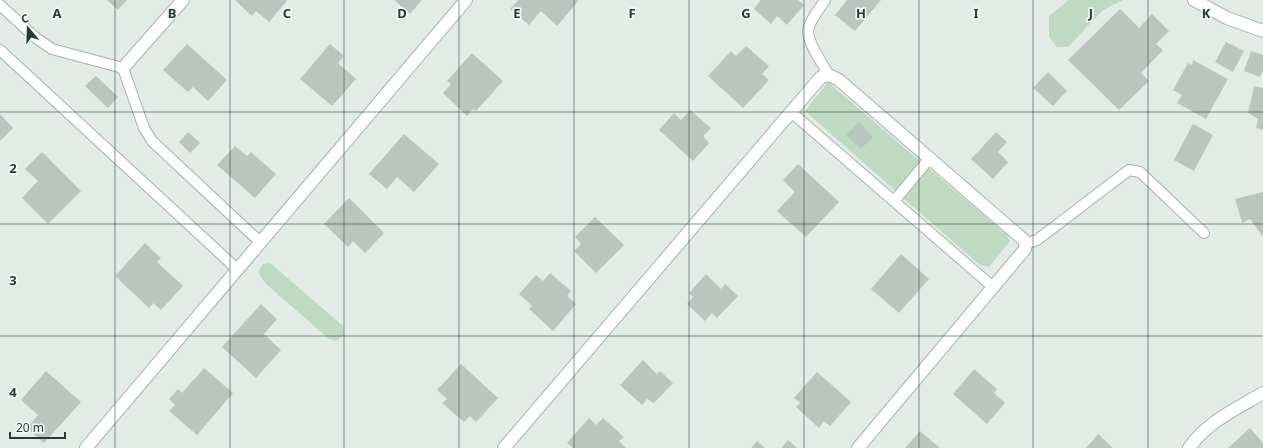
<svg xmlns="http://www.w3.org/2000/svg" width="1263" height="448" viewBox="0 0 1263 448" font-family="'Noto Sans',sans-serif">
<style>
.green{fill:#bedac3}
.building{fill:#b9c6bf}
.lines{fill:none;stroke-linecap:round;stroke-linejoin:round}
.service-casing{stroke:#a6b3ad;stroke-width:12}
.minor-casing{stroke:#a6b3ad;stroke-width:14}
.service{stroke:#fff;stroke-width:10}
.minor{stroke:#fff;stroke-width:12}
.grid{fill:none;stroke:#253b33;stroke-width:1;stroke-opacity:0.55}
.grid-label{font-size:13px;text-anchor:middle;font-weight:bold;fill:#253b33;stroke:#f3f8f5;stroke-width:3.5;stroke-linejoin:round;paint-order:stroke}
</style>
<rect width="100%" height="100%" fill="#e3ebe7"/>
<!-- green -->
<g class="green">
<path d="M 1069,0 L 1123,0 L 1103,10 L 1068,47 L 1057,47 L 1049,37 L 1049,16 Z"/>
<path d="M 828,82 L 922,163 L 897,192 L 805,111 Z"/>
<path d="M 927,167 L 1007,235 L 1010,241 L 989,267 L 980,265 L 902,197 Z"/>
<path d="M 270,263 L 343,326 L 344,335 L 336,341 L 329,339 L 266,284 L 259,274 L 259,270 L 263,264 Z"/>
</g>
<!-- building -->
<g class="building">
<path d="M 107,0 L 127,0 L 118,10 Z"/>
<path d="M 235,0 L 286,0 L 287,1 L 269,22 L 256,11 L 252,16 Z"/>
<path d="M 394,0 L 422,0 L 410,14 Z"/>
<path d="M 518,0 L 579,0 L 557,26 L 541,11 L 529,25 L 510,9 Z"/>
<path d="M 759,0 L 798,0 L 804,5 L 787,25 L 777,16 L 771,24 L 754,9 L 760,1 Z"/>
<path d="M 847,0 L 881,0 L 855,31 L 835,15 Z"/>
<path d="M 1120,9 L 1139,28 L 1152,14 L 1169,31 L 1156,44 L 1163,50 L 1141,73 L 1149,81 L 1119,110 L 1068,60 Z"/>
<path d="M 1226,42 L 1244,51 L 1233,72 L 1215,62 Z"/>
<path d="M 187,44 L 227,80 L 208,101 L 193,87 L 188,92 L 163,70 Z"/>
<path d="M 330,44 L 344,56 L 338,63 L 356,79 L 332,106 L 300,79 Z"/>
<path d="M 746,46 L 769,66 L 762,74 L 769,80 L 743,108 L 708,76 L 731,51 L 736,56 Z"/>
<path d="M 1251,51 L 1263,55 L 1263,70 L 1260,77 L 1244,71 Z"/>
<path d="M 472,53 L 503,81 L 476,111 L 473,109 L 467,116 L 443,93 L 451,84 L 447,81 Z"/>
<path d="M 1193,60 L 1228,79 L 1206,119 L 1177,103 L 1182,95 L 1173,90 L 1188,63 L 1192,65 Z"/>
<path d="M 1048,72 L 1067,91 L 1053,106 L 1033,88 Z"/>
<path d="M 96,76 L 118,97 L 108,108 L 85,86 Z"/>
<path d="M 1254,86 L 1263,88 L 1263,130 L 1256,128 L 1258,119 L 1248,113 Z"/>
<path d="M 690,110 L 711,128 L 703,136 L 709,143 L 693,161 L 659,130 L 674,113 L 681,120 Z"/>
<path d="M 0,114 L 13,128 L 0,141 Z"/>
<path d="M 859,122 L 873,137 L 861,149 L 846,135 Z"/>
<path d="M 1193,124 L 1213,135 L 1194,171 L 1174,160 Z"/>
<path d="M 188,132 L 200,143 L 190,153 L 179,142 Z"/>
<path d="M 996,132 L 1007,142 L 998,152 L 1008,162 L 993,179 L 971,159 Z"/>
<path d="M 404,134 L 439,164 L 414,192 L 397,177 L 387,189 L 369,174 Z"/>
<path d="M 235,146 L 247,156 L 251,152 L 276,174 L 255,198 L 217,165 Z"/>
<path d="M 42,152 L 81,191 L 48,224 L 22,198 L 38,181 L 25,169 Z"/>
<path d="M 798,164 L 839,202 L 806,237 L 777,211 L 795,192 L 783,180 Z"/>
<path d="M 1263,192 L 1263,237 L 1250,219 L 1242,223 L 1235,199 Z"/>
<path d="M 349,198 L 384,233 L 365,253 L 353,241 L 348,247 L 324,224 Z"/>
<path d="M 595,217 L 624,245 L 596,273 L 574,251 L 581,244 L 575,237 Z"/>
<path d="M 145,243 L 161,258 L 157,262 L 183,286 L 161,310 L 153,303 L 149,308 L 115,276 Z"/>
<path d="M 901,254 L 929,279 L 899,313 L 871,289 Z"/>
<path d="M 550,273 L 571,291 L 567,296 L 576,304 L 553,331 L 529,309 L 532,306 L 519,294 L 536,275 L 543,281 Z"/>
<path d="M 706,274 L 721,289 L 725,284 L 738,296 L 717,318 L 712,313 L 705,321 L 687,304 L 693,297 L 689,293 Z"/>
<path d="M 261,304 L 277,319 L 264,334 L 281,350 L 256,378 L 222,347 Z"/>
<path d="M 643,360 L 657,374 L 660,371 L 673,383 L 654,403 L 647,399 L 642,405 L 620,385 Z"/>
<path d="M 461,364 L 498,398 L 476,422 L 470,416 L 464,422 L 442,403 L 447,399 L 437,390 Z"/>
<path d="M 204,368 L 233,393 L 197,435 L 169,411 L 175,405 L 169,399 L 178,389 L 182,393 Z"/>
<path d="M 974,369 L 997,389 L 994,393 L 1005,403 L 987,424 L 953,394 Z"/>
<path d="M 46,371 L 81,402 L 44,443 L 27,428 L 38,415 L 21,400 Z"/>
<path d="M 817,372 L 851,402 L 830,426 L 824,421 L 819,428 L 796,407 L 800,403 L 794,398 Z"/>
<path d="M 589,418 L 596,425 L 603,418 L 624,437 L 619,441 L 626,448 L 573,448 L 567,443 Z"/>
<path d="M 1250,428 L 1263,443 L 1263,448 L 1228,448 Z"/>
<path d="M 920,431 L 940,448 L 905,448 Z"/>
<path d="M 1098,434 L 1113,448 L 1086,448 Z"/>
<path d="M 788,440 L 797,448 L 781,448 Z"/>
<path d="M 757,441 L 765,448 L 751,448 Z"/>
</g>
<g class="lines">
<!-- service casing -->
<g class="service-casing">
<g id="service">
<path d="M 825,0 C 820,8 810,20 808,30 C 807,42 823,65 829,75"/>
<path d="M 0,5 L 36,38 L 52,49 L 123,68 L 144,128 L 152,141 L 260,242"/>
<path d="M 0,50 L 237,269"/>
<path d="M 791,112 L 993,287"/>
<path d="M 894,201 L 930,158"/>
<path d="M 1025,244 L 1037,240 L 1129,170 L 1140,172 L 1204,233"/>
</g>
</g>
<!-- minor casing -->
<g class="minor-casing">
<g id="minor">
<path d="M 1194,0 L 1227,18 L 1263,31"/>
<path d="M 123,68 L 183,0"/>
<path d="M 86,448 L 466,0"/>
<path d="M 504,448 L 821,77 L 829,75 L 839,80 L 1025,241 L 1025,249 L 858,448"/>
<path d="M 1189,448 C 1207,422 1236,409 1263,393"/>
</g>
</g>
<!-- service -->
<use href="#service" class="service"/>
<!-- minor -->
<use href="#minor" class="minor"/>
</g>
<!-- grid -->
<path class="grid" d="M 115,0 L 115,448M 230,0 L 230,448M 344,0 L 344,448M 459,0 L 459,448M 574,0 L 574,448M 689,0 L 689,448M 804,0 L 804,448M 919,0 L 919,448M 1033,0 L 1033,448M 1148,0 L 1148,448M 0,112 L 1263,112M 0,224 L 1263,224M 0,336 L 1263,336"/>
<g class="grid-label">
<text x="57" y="18">A</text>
<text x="172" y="18">B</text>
<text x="287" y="18">C</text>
<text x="402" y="18">D</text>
<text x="517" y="18">E</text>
<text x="632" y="18">F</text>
<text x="746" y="18">G</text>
<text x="861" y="18">H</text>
<text x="976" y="18">I</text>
<text x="1091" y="18">J</text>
<text x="1206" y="18">K</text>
<text x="13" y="173">2</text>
<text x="13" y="285">3</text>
<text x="13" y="397">4</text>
</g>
<!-- north arrow -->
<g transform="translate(28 28) rotate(341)" stroke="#f3f8f5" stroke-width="3" paint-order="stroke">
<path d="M0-3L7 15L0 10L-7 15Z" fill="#253b33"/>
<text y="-6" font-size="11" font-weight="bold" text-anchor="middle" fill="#253b33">С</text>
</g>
<!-- scale -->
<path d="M10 432v6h55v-6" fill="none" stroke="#253b33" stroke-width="2"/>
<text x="16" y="432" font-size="12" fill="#253b33" stroke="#f3f8f5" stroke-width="3" paint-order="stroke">20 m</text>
</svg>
